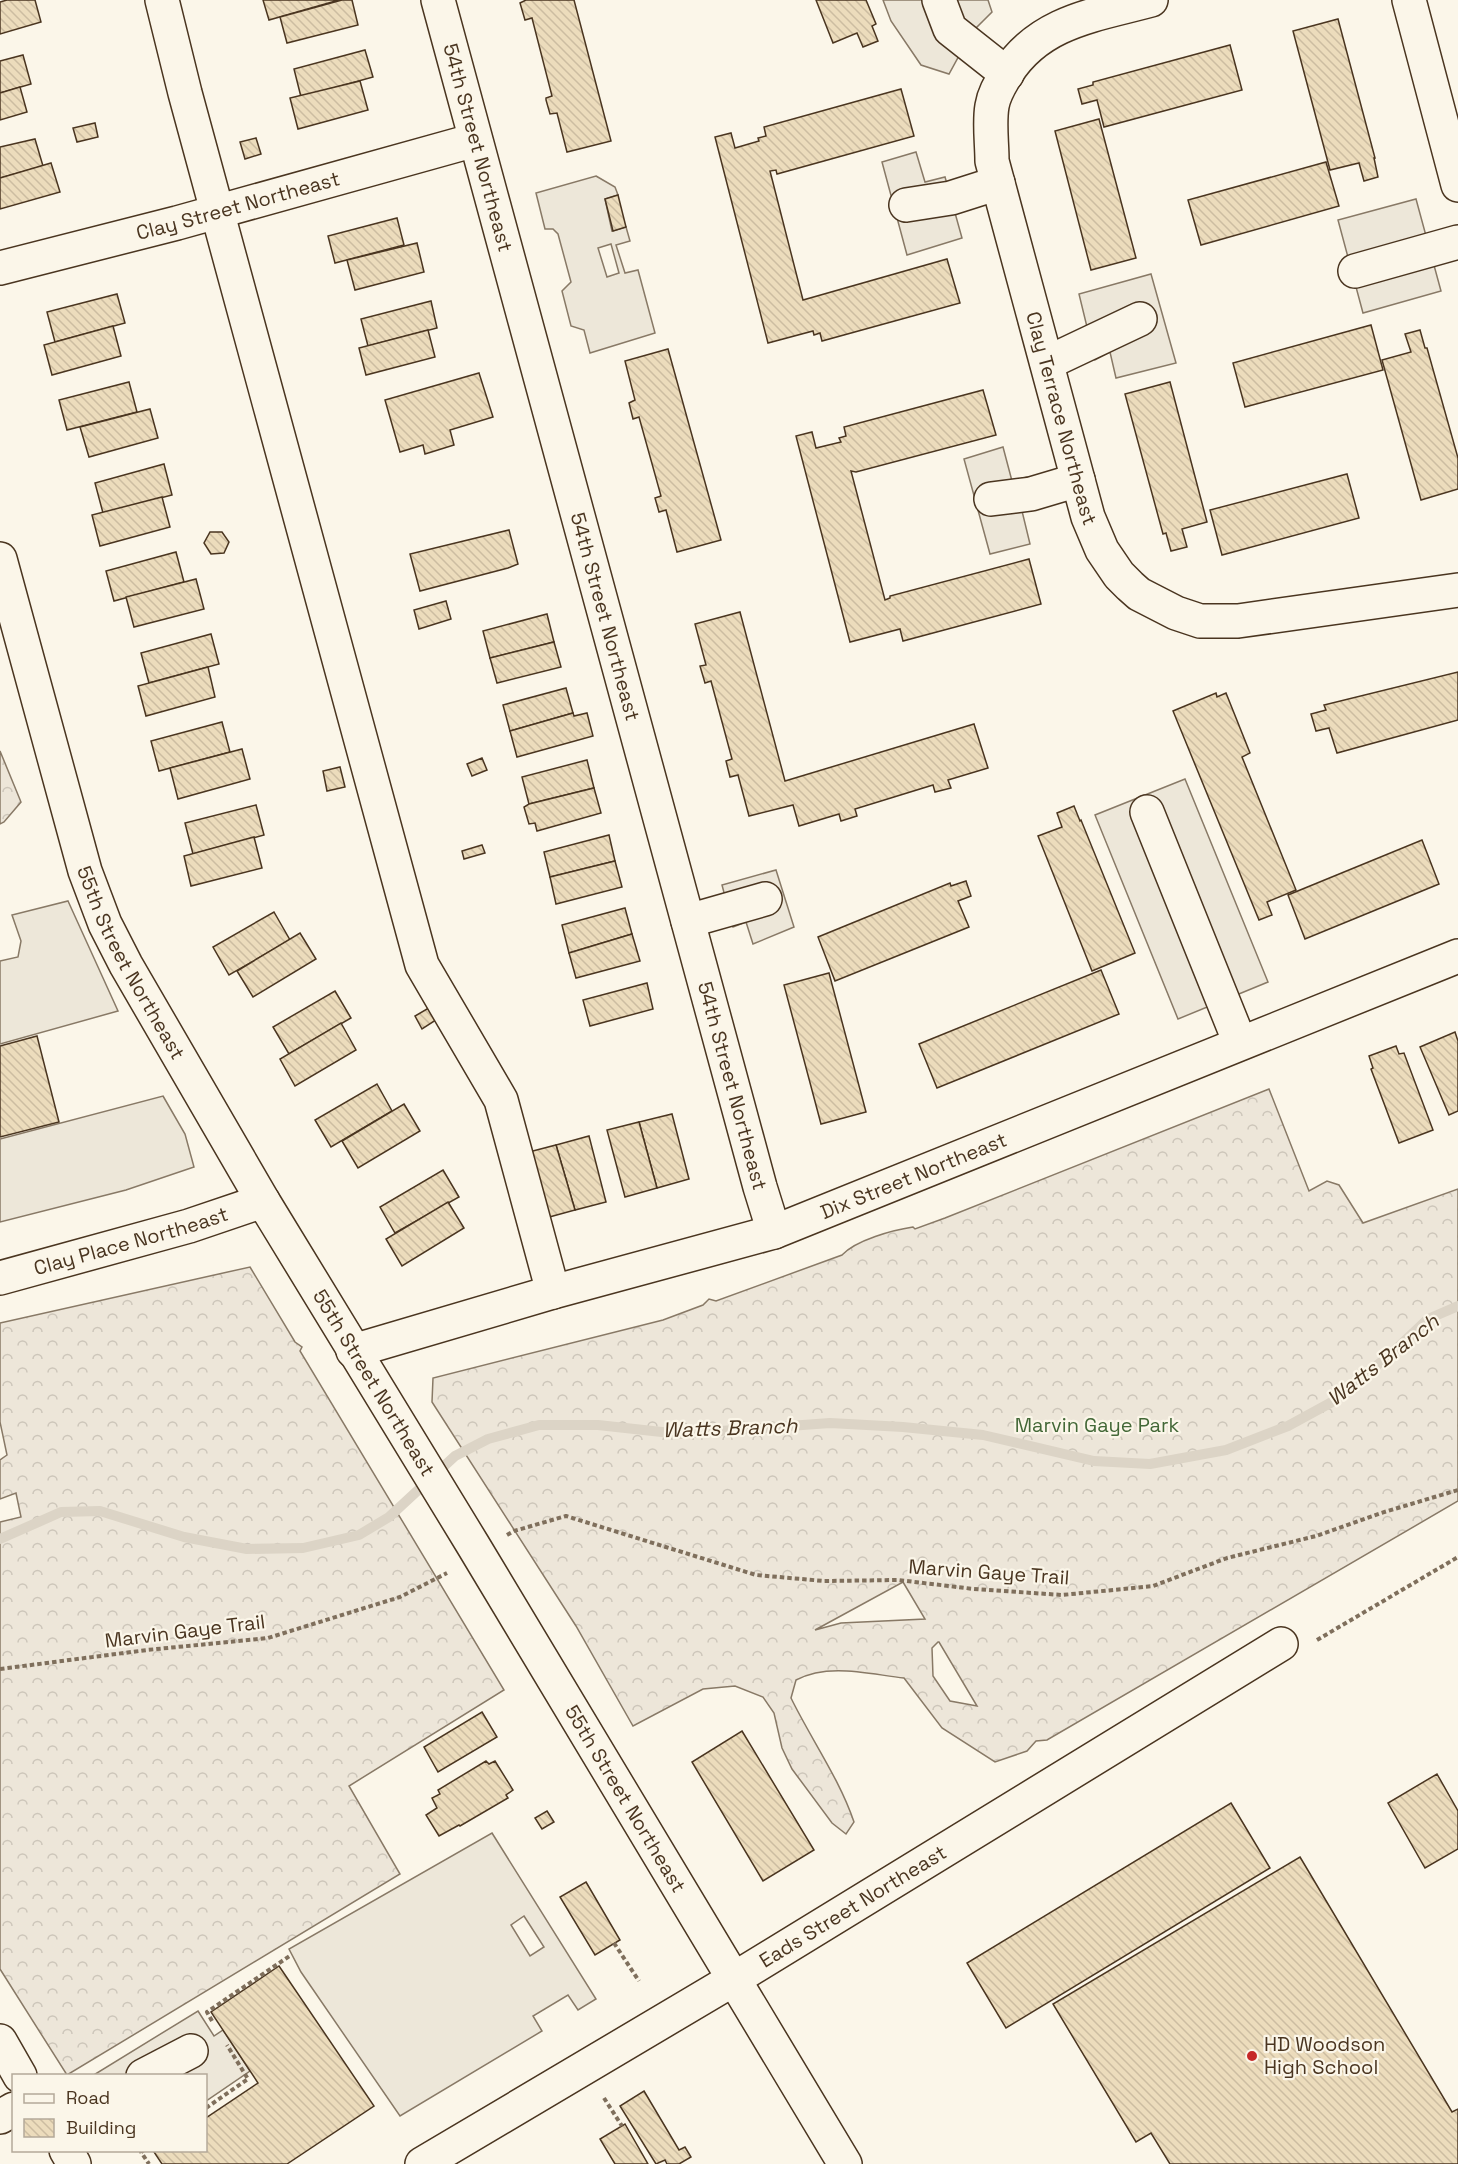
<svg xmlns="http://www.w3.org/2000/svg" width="1458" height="2164" viewBox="0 0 1458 2164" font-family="'Space Grotesk',sans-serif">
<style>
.forest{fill:url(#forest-crowns);stroke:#887966;stroke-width:1.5;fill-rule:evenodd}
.parking{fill:#ede7d9;stroke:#887966;stroke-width:1.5;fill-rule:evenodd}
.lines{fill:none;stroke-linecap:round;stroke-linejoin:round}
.stream{stroke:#dcd4c6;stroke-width:10}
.building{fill:url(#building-back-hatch);stroke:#4a3520;stroke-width:1.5}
.minor-casing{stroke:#4a3520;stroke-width:36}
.path{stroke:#7f6f5c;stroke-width:4;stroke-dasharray:4.5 3;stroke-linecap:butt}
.minor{stroke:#fbf6e9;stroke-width:33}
.poi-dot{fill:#c62828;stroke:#fbf6e9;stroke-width:2}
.labels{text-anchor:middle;stroke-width:4.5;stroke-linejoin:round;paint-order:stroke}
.street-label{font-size:20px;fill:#4a3520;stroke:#fbf6e9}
.park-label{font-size:20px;fill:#436837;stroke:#fbf6e9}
.poi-label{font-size:20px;fill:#4a3520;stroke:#fbf6e9;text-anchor:start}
.water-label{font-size:21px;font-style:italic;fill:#4a3520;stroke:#fbf6e9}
</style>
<defs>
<pattern id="forest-crowns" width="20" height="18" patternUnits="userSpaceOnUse" patternTransform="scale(1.5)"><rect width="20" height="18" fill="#ede6d9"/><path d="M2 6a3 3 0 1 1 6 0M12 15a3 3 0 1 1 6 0" fill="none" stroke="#cdc6ba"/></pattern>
<pattern id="building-back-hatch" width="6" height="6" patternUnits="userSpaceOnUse" patternTransform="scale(1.5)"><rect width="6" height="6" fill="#ecdcbc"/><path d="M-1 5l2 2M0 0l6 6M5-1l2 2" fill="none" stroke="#ccbda1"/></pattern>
</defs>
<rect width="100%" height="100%" fill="#fbf6e9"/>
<!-- forest -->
<g class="forest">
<path d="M 0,751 L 21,802 L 4,822 L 0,824 Z"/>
<path d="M 1269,1089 L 1309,1191 L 1327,1181 L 1339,1185 L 1363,1223 L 1458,1189 L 1458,1501 L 1047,1740 L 1036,1741 L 1027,1751 L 995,1762 L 942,1728 L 904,1678 C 868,1674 829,1663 796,1680 L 791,1698 C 811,1739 839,1778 854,1822 L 846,1834 L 832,1823 L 792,1769 L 782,1748 L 774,1713 L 763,1697 L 735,1686 L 703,1689 L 633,1726 L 576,1626 L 432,1402 L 433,1378 L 663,1320 L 703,1305 L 709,1299 L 716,1301 L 842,1255 C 856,1240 893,1230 913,1227 L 915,1229 L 945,1218 ZM 903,1582 L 925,1619 L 841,1623 L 815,1630 ZM 938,1642 L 939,1642 L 977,1706 L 950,1701 L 933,1676 L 932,1648 Z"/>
<path d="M 250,1267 L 295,1342 L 302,1347 L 300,1351 L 504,1690 L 349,1786 L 400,1874 L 67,2075 L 0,1969 L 0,1522 L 21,1517 L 16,1493 L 0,1499 L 0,1460 L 7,1455 L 0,1422 L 0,1323 Z"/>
</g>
<!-- parking -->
<g class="parking">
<path d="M 883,0 L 988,0 L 992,12 L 972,32 L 949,74 L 921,65 L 891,21 Z"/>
<path d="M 916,152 L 925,182 L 945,177 L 962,238 L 907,255 L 882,162 Z"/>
<path d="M 596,176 L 615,187 L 618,195 L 605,199 L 612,231 L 626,227 L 630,241 L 616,245 L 625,273 L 638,270 L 655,333 L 590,353 L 584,330 L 571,326 L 562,291 L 571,282 L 558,234 L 553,229 L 545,229 L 536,193 ZM 611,244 L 619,273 L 607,277 L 598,248 Z"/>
<path d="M 1416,199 L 1441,291 L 1363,313 L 1338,220 Z"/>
<path d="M 1151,274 L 1176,363 L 1116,378 L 1110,352 L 1095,360 L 1079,294 Z"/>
<path d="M 1003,447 L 1012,481 L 1027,477 L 1035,506 L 1022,511 L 1030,544 L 990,554 L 964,459 Z"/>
<path d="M 1185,779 L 1268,982 L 1178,1019 L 1095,815 Z"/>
<path d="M 776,870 L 794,927 L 753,944 L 746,922 L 733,927 L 722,885 Z"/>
<path d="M 68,901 L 118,1011 L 0,1044 L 0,961 L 18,957 L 21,941 L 12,915 Z"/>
<path d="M 163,1096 L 185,1134 L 194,1167 L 126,1190 L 0,1222 L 0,1139 Z"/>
<path d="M 492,1833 L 596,1999 L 578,2010 L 568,1995 L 533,2016 L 542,2031 L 400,2116 L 301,1972 L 289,1949 ZM 524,1916 L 544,1947 L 530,1956 L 511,1925 Z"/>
<path d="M 198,2011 L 214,2036 L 223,2030 L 250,2071 L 206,2101 L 206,2076 L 92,2076 Z"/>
</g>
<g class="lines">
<!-- stream -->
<path class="stream" d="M 0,1539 L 61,1512 L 100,1511 L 184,1537 L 247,1549 L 303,1548 L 359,1535 L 389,1517 L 455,1456 L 488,1439 L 539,1425 L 598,1425 L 680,1434 L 830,1423 L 903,1427 L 983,1435 L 1094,1461 L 1150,1464 L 1226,1450 L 1288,1426 L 1332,1402 L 1392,1353 L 1428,1319 L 1458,1306"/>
</g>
<!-- building -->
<g class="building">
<path d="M 7,0 L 35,0 L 41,22 L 0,34 L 0,2 Z"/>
<path d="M 263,0 L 339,0 L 269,20 Z"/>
<path d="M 342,0 L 352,0 L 358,25 L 287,43 L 280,17 Z"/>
<path d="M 526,0 L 574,0 L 611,141 L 567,152 L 557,113 L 550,114 L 546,100 L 546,98 L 552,96 L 532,18 L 525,20 L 520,3 Z"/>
<path d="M 816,0 L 866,0 L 876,24 L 872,26 L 878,41 L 863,47 L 857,33 L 833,43 Z"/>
<path d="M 1338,19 L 1375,158 L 1374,158 L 1378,177 L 1364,181 L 1359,163 L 1330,170 L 1293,31 Z"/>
<path d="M 1230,45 L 1242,90 L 1104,127 L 1097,100 L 1082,104 L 1078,89 L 1093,85 L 1093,82 Z"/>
<path d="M 365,50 L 373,77 L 301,97 L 294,69 Z"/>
<path d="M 23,55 L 31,84 L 0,93 L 0,61 Z"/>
<path d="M 360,81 L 368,110 L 298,129 L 290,98 Z"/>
<path d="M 20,87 L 27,112 L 0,120 L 0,93 Z"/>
<path d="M 901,89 L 914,136 L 777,174 L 776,170 L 770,171 L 803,300 L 947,259 L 960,303 L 822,341 L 820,333 L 814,335 L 813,331 L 768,343 L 715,137 L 731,133 L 735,148 L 759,141 L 758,138 L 766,136 L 764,127 Z"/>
<path d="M 1099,119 L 1136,258 L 1091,270 L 1055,131 Z"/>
<path d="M 95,123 L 98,137 L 77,142 L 73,128 Z"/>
<path d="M 256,138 L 261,154 L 245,159 L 240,142 Z"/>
<path d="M 35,139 L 43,166 L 0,178 L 0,147 Z"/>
<path d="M 1326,162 L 1339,206 L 1201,245 L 1188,200 Z"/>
<path d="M 51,163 L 60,192 L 0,209 L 0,178 Z"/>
<path d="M 618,195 L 626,227 L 613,231 L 605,199 Z"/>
<path d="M 397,218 L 404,245 L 335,263 L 328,236 Z"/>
<path d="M 417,243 L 424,272 L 355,290 L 347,260 Z"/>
<path d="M 117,294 L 125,323 L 55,342 L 47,312 Z"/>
<path d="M 431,301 L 437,328 L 368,346 L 361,319 Z"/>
<path d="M 1371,325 L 1383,370 L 1245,407 L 1233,363 Z"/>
<path d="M 113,326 L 121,356 L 52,375 L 44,345 Z"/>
<path d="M 428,330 L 435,357 L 366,375 L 359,348 Z"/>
<path d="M 1420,330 L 1425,348 L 1427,348 L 1458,458 L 1458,489 L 1421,500 L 1382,360 L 1411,352 L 1405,334 Z"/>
<path d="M 668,349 L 721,540 L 677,552 L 666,510 L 659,512 L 655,498 L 661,496 L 639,417 L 633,419 L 629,403 L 635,400 L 625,361 Z"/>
<path d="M 479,373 L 493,417 L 450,430 L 454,445 L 425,454 L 423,445 L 400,452 L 385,400 Z"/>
<path d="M 129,382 L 137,412 L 67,430 L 59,400 Z"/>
<path d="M 1170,382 L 1207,522 L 1182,529 L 1187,547 L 1171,551 L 1166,533 L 1163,534 L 1125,394 Z"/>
<path d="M 983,390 L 996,435 L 856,472 L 851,471 L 885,600 L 890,598 L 890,596 L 1029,559 L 1041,604 L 903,641 L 900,629 L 850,642 L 796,436 L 812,432 L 816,448 L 841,442 L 839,438 L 846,436 L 844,427 Z"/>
<path d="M 150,409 L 158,438 L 89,457 L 80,427 Z"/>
<path d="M 164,464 L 172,495 L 103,513 L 95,483 Z"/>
<path d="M 1347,474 L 1359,518 L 1222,555 L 1210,510 Z"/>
<path d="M 162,497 L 170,527 L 100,546 L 92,515 Z"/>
<path d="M 509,530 L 518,564 L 508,568 L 420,591 L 410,554 Z"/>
<path d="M 210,532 L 222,532 L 229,542 L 224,553 L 211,554 L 204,543 Z"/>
<path d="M 176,552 L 184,582 L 114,601 L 106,571 Z"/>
<path d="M 196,579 L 204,609 L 134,627 L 126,597 Z"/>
<path d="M 446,601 L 451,619 L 419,629 L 414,610 Z"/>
<path d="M 740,612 L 785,781 L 974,724 L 988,768 L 948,780 L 951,788 L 935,792 L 933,785 L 855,809 L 857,816 L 841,821 L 839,814 L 799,826 L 793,805 L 749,816 L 738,775 L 730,777 L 726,761 L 732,759 L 711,681 L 705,683 L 700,666 L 706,665 L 695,624 Z"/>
<path d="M 547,614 L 554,642 L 490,658 L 483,631 Z"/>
<path d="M 211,634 L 219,664 L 149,683 L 141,653 Z"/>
<path d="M 554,642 L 561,667 L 497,683 L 490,658 Z"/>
<path d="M 208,667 L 215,697 L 146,716 L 138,686 Z"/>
<path d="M 1458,672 L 1458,720 L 1337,753 L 1329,728 L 1316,731 L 1311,714 L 1326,710 L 1324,705 Z"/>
<path d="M 566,688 L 573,713 L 510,731 L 503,705 Z"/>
<path d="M 1216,693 L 1217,697 L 1226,693 L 1250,753 L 1242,757 L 1296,890 L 1267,902 L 1272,915 L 1259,920 L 1173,711 Z"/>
<path d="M 573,713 L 574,716 L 587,713 L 593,736 L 517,757 L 510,731 Z"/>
<path d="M 222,722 L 230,752 L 159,771 L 151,741 Z"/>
<path d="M 242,749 L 250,779 L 178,799 L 170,768 Z"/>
<path d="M 482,758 L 487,770 L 472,776 L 467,764 Z"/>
<path d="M 587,760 L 594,788 L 529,804 L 522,777 Z"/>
<path d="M 340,767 L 345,787 L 327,791 L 323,771 Z"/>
<path d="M 594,788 L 601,813 L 537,831 L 535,823 L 529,824 L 524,807 L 529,804 Z"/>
<path d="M 256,805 L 264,835 L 193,854 L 185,823 Z"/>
<path d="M 1074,806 L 1080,821 L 1081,820 L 1135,953 L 1092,971 L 1038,836 L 1062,827 L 1057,813 Z"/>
<path d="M 609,835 L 615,861 L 550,877 L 544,852 Z"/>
<path d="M 254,837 L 262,868 L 191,886 L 184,856 Z"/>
<path d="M 1422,840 L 1439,884 L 1305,939 L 1288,895 Z"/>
<path d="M 482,845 L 485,853 L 464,859 L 462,851 Z"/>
<path d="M 615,861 L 622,887 L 556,904 L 550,877 Z"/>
<path d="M 966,881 L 971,896 L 958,901 L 969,927 L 835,981 L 818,937 L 950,883 L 951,886 Z"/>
<path d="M 625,908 L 632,934 L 569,953 L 562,925 Z"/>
<path d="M 274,912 L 290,940 L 229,975 L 213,947 Z"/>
<path d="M 300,933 L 316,959 L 253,997 L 237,971 Z"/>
<path d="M 632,934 L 640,961 L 576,978 L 569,953 Z"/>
<path d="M 1101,970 L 1119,1014 L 937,1088 L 919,1044 Z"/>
<path d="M 829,973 L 866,1112 L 821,1124 L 784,985 Z"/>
<path d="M 647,983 L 653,1009 L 590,1026 L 583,1000 Z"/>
<path d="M 335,991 L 351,1018 L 289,1054 L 273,1027 Z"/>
<path d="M 432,1006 L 439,1018 L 422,1029 L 415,1016 Z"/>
<path d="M 341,1023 L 356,1050 L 295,1086 L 280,1059 Z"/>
<path d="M 1455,1032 L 1458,1041 L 1458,1111 L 1449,1115 L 1420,1047 Z"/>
<path d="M 37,1036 L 59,1122 L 0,1137 L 0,1046 Z"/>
<path d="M 1396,1046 L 1399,1054 L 1404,1053 L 1433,1130 L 1399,1143 L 1371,1069 L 1373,1068 L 1369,1056 Z"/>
<path d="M 377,1084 L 392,1111 L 331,1147 L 315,1120 Z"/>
<path d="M 404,1104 L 420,1131 L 358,1168 L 342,1141 Z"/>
<path d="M 672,1114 L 689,1179 L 657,1188 L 639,1122 Z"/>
<path d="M 639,1122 L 657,1188 L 625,1197 L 607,1130 Z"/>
<path d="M 589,1136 L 606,1202 L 575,1210 L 556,1145 Z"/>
<path d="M 556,1145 L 575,1210 L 542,1219 L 525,1153 Z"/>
<path d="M 443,1170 L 459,1197 L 395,1233 L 380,1207 Z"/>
<path d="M 448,1202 L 464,1228 L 402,1266 L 386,1239 Z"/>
<path d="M 482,1712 L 497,1737 L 438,1772 L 424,1747 Z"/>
<path d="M 742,1731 L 814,1850 L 763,1881 L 692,1762 Z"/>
<path d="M 486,1761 L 489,1764 L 495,1761 L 513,1790 L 506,1795 L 508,1798 L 460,1826 L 459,1825 L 439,1836 L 426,1815 L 437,1808 L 432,1798 L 440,1794 L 438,1790 Z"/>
<path d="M 1437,1774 L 1458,1811 L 1458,1849 L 1425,1868 L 1388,1803 Z"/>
<path d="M 1231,1803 L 1270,1868 L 1006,2028 L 967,1963 Z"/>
<path d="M 547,1811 L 554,1822 L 542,1829 L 535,1818 Z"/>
<path d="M 1300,1857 L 1452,2112 L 1458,2109 L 1458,2164 L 1170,2164 L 1151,2133 L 1136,2142 L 1053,2004 Z"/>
<path d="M 586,1882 L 620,1940 L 595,1955 L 560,1897 Z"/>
<path d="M 279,1966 L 374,2106 L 287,2164 L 162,2164 L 154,2152 L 157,2150 L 206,2150 L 206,2118 L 258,2083 L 211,2012 Z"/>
<path d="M 644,2091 L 679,2150 L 685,2147 L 691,2157 L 679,2164 L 667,2164 L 665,2160 L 656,2164 L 620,2106 Z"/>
<path d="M 625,2124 L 648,2164 L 615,2164 L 600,2139 Z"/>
</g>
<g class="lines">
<!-- minor casing -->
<g class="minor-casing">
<g id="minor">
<path d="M 162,0 L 185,93 L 422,965 L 501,1100 L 553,1292"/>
<path id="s1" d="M 438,0 L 760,1187 L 774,1232"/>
<path d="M 939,0 L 950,29 L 1007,74"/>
<path id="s2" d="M 1151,0 C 1096,15 1040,21 1007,73 C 1001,83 994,93 992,106 C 989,123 992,143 992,161 L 1088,517 L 1102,550 L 1119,575 L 1130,586 L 1139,594 L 1176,613 L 1200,621 L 1238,621 L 1458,590"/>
<path d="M 1409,0 L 1458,185"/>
<path d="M 906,205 L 951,198 L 998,183"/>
<path id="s3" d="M 0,268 L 177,223 L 475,140"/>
<path d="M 1355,271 L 1458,242"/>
<path d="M 1047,363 L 1140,319"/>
<path d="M 991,499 L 1031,494 L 1078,480"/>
<path id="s4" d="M 0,559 L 85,871 L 105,924 L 126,965 L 263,1201 L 473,1545 L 845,2164"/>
<path d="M 1147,812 L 1240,1043"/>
<path d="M 688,921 L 765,899"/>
<path id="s5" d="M 0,1278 L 189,1226 L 263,1201"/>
<path id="s6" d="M 353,1351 L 553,1292 L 774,1232 L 1458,956"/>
<path d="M 0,2041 L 20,2076"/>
<path d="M 143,2076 L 191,2051"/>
<path d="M 0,2117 L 14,2109"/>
<path d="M 66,2150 L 74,2164"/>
<path id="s7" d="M 422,2164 L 734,1979 L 1281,1644"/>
</g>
</g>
<!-- path -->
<g class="path">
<path d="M 507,1535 L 514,1531 L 566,1516 L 756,1575 L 824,1581 L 898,1580 L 974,1589 L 1062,1595 L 1153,1586 L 1227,1558 L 1316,1536 L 1381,1513 L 1458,1490"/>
<path d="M 1317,1640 L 1458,1557"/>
<path d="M 0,1669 L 147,1650 L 268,1638 L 400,1597 L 447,1573"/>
<path d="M 614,1943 L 639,1981"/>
<path d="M 212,2021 L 207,2012 L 291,1955"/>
<path d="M 604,2098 L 622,2126"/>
<path d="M 206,2108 L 248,2079 L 227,2045"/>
<path d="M 144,2150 L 141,2152 L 149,2164"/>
</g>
<!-- minor -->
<use href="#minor" class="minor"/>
</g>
<!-- markers -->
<circle class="poi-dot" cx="1252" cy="2056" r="6"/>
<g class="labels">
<!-- street labels -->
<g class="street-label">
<text dy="7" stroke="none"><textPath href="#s1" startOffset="153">54th Street Northeast</textPath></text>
<text dy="7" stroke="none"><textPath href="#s3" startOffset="246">Clay Street Northeast</textPath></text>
<text dy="7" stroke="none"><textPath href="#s2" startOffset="524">Clay Terrace Northeast</textPath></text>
<text dy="7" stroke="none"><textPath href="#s1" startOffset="639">54th Street Northeast</textPath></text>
<text dy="7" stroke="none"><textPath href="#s4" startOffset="426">55th Street Northeast</textPath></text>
<text dy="7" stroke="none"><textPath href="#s1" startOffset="1125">54th Street Northeast</textPath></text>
<text dy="7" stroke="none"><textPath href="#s6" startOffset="588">Dix Street Northeast</textPath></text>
<text dy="7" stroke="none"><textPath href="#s5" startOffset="136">Clay Place Northeast</textPath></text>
<text dy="7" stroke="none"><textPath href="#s4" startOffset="912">55th Street Northeast</textPath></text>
<text transform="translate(989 1572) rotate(4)" y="7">Marvin Gaye Trail</text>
<text transform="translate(185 1631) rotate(-7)" y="7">Marvin Gaye Trail</text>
<text dy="7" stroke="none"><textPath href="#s4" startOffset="1398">55th Street Northeast</textPath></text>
<text dy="7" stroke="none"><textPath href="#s7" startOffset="502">Eads Street Northeast</textPath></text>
</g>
<!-- park labels -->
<g class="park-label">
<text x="1097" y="1432">Marvin Gaye Park</text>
</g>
<!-- poi labels -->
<g class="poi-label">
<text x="1264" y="2051">HD Woodson<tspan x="1264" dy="23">High School</tspan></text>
</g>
<!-- water labels -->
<g class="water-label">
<text transform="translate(1383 1360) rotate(-38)" y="7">Watts Branch</text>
<text transform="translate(730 1428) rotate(-2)" y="7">Watts Branch</text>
</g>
</g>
<!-- legend -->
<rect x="12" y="2074" width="195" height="78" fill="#fbf6e9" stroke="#b4a999" stroke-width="1.5"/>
<rect x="24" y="2094" width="30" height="9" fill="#fbf6e9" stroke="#b4a999" stroke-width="1.5"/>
<text x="66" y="2104" font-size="18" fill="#4a3520">Road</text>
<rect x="24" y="2119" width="30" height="18" fill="url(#building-back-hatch)" stroke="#b4a999" stroke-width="1.5"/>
<text x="66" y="2134" font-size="18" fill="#4a3520">Building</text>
</svg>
